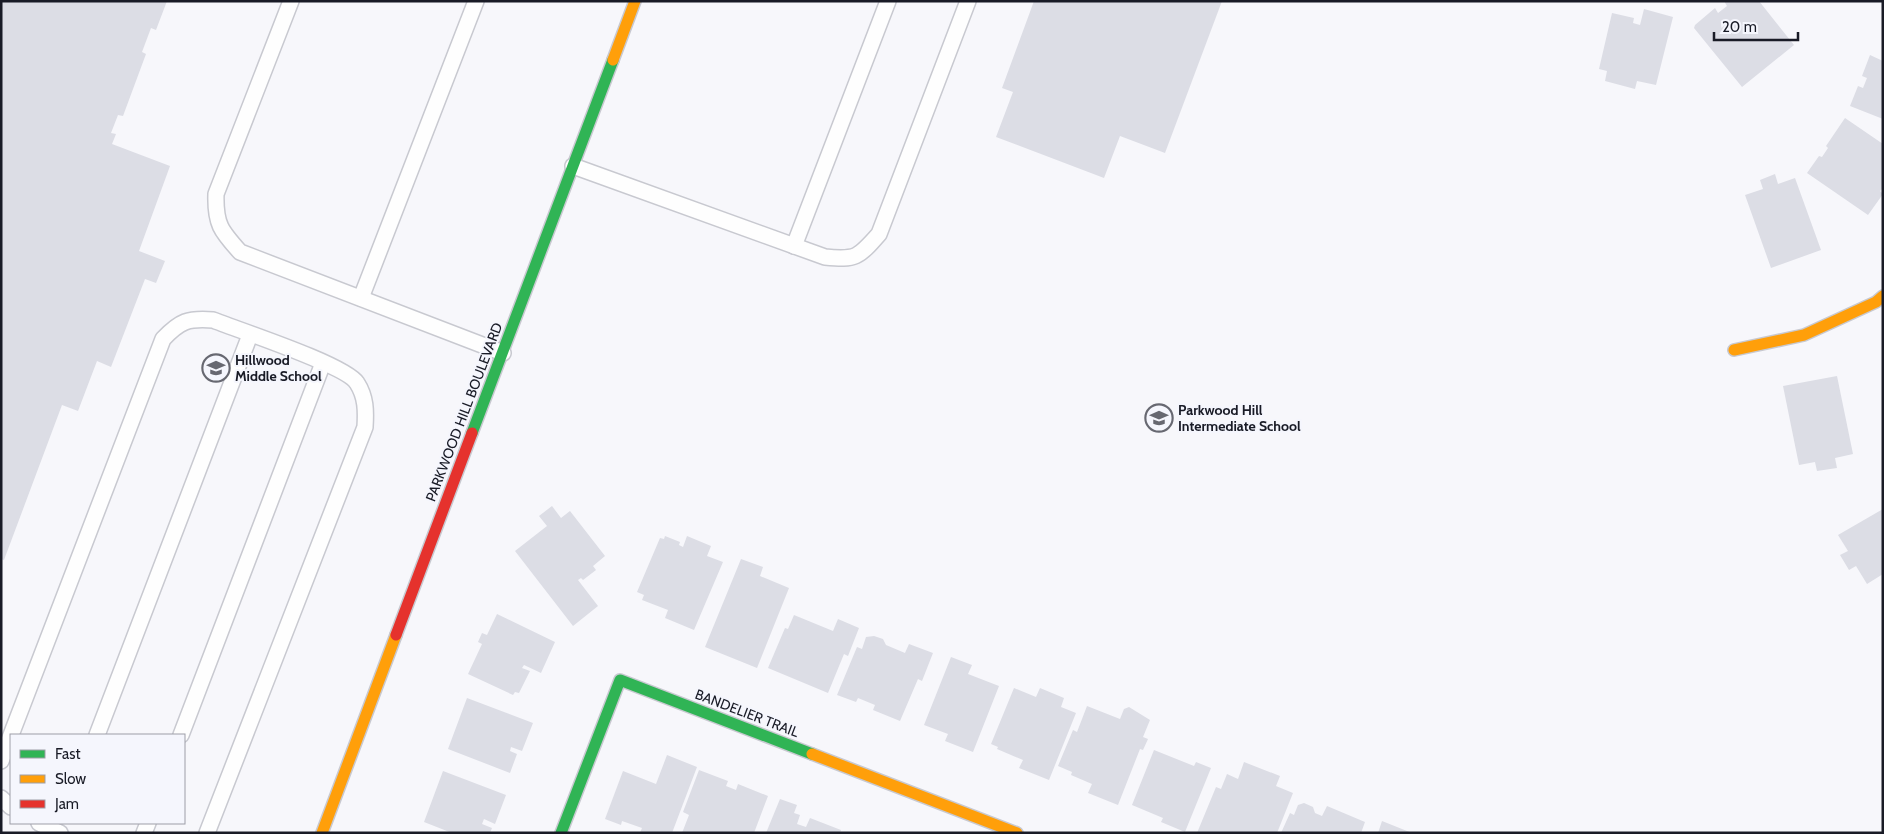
<svg xmlns="http://www.w3.org/2000/svg" width="1884" height="834" viewBox="0 0 1884 834" font-family="Cabin,sans-serif">
<style>
.building{fill:#dcdde5}
.lines{fill:none;stroke-linecap:round;stroke-linejoin:round}
.lane-casing{stroke:#c8c9d0;stroke-width:18}
.fast-casing{stroke:#c8c9d0;stroke-width:14}
.slow-casing{stroke:#c8c9d0;stroke-width:14}
.jam-casing{stroke:#c8c9d0;stroke-width:14}
.lane{stroke:#fefefe;stroke-width:15}
.fast{stroke:#30b455;stroke-width:11}
.slow{stroke:#ff9f0a;stroke-width:11}
.jam{stroke:#e5322d;stroke-width:11}
.labels{text-anchor:middle;stroke-width:4;stroke-linejoin:round;paint-order:stroke}
.poi-label{font-size:14px;font-weight:bold;fill:#191b26;stroke:#f5f6fd;text-anchor:start}
.street-label{font-size:14px;fill:#191b26;stroke:#f5f6fd}
</style>
<rect width="100%" height="100%" fill="#f7f7fb"/>
<!-- building -->
<g class="building">
<path d="M 1,1 L 167,1 L 156,30 L 151,28 L 142,52 L 146,54 L 123,116 L 118,115 L 111,133 L 116,134 L 112,144 L 170,166 L 139,251 L 165,261 L 156,283 L 145,279 L 111,367 L 97,361 L 78,411 L 62,405 L 4,560 L 1,559 Z"/>
<path d="M 1034,1 L 1222,1 L 1165,153 L 1120,136 L 1104,178 L 996,137 L 1013,92 L 1002,88 Z"/>
<path d="M 1724,1 L 1759,1 L 1794,45 L 1742,87 L 1694,28 L 1695,25 L 1715,8 L 1718,13 L 1727,6 Z"/>
<path d="M 1644,9 L 1673,17 L 1656,85 L 1637,81 L 1635,89 L 1605,81 L 1607,71 L 1599,69 L 1612,13 L 1634,18 L 1633,23 L 1640,25 Z"/>
<path d="M 1870,55 L 1883,61 L 1883,119 L 1850,106 L 1858,86 L 1863,88 L 1867,78 L 1862,76 Z"/>
<path d="M 1845,118 L 1883,144 L 1883,188 L 1880,191 L 1883,194 L 1868,215 L 1807,173 L 1819,156 L 1822,157 L 1828,148 L 1826,146 Z"/>
<path d="M 1775,174 L 1778,184 L 1795,178 L 1821,250 L 1771,268 L 1745,195 L 1763,189 L 1760,180 Z"/>
<path d="M 1837,376 L 1853,454 L 1835,458 L 1837,468 L 1817,471 L 1815,462 L 1799,465 L 1783,386 Z"/>
<path d="M 552,506 L 561,518 L 570,511 L 605,556 L 593,566 L 596,570 L 583,580 L 581,578 L 578,580 L 598,606 L 573,626 L 515,551 L 547,526 L 539,516 Z"/>
<path d="M 1883,509 L 1883,574 L 1867,584 L 1856,566 L 1849,570 L 1840,555 L 1848,551 L 1838,535 Z"/>
<path d="M 665,536 L 680,542 L 679,545 L 683,547 L 687,536 L 711,546 L 707,556 L 723,562 L 694,630 L 665,618 L 668,610 L 642,600 L 644,595 L 637,592 L 660,538 L 664,539 Z"/>
<path d="M 741,559 L 763,567 L 760,576 L 789,588 L 757,668 L 705,647 Z"/>
<path d="M 497,614 L 555,642 L 541,673 L 524,665 L 522,668 L 530,671 L 519,693 L 515,692 L 513,695 L 468,674 L 482,644 L 478,642 L 482,633 L 487,635 Z"/>
<path d="M 794,615 L 833,631 L 838,619 L 859,628 L 848,656 L 844,654 L 828,693 L 768,668 L 785,628 L 788,629 Z"/>
<path d="M 874,636 L 883,639 L 886,645 L 905,653 L 909,644 L 933,653 L 922,681 L 918,679 L 900,721 L 873,710 L 875,705 L 858,698 L 856,702 L 837,695 L 857,647 L 862,649 L 866,637 Z"/>
<path d="M 951,657 L 972,665 L 968,674 L 999,686 L 973,752 L 945,741 L 948,734 L 924,725 Z"/>
<path d="M 1014,688 L 1036,697 L 1040,688 L 1064,698 L 1061,707 L 1076,713 L 1049,780 L 1019,768 L 1023,760 L 997,749 L 998,747 L 991,744 Z"/>
<path d="M 467,698 L 533,723 L 522,751 L 511,747 L 510,751 L 517,754 L 510,773 L 448,749 Z"/>
<path d="M 1087,706 L 1120,719 L 1124,709 L 1129,707 L 1150,720 L 1143,737 L 1148,739 L 1143,750 L 1140,749 L 1118,805 L 1088,793 L 1092,784 L 1071,775 L 1072,772 L 1058,766 L 1073,730 L 1077,732 Z"/>
<path d="M 1154,750 L 1194,766 L 1196,762 L 1211,768 L 1185,832 L 1161,822 L 1163,818 L 1132,805 Z"/>
<path d="M 667,755 L 697,767 L 672,833 L 640,833 L 642,828 L 622,821 L 621,825 L 605,819 L 623,771 L 656,784 Z"/>
<path d="M 1244,762 L 1280,776 L 1276,786 L 1293,793 L 1277,833 L 1197,833 L 1216,787 L 1221,789 L 1227,774 L 1238,779 Z"/>
<path d="M 699,770 L 728,781 L 726,786 L 736,790 L 738,784 L 768,796 L 754,833 L 682,833 L 689,815 L 683,812 Z"/>
<path d="M 443,771 L 506,795 L 495,824 L 484,819 L 482,824 L 492,828 L 490,833 L 452,833 L 424,822 Z"/>
<path d="M 780,799 L 797,805 L 794,813 L 800,815 L 797,824 L 806,827 L 810,818 L 841,830 L 840,833 L 766,833 Z"/>
<path d="M 1304,803 L 1313,807 L 1315,813 L 1322,816 L 1327,806 L 1365,822 L 1361,833 L 1281,833 L 1290,813 L 1294,815 L 1298,805 Z"/>
<path d="M 1382,821 L 1412,833 L 1378,833 Z"/>
</g>
<g class="lines">
<!-- lane casing -->
<g class="lane-casing">
<g id="lane">
<path d="M 291,1 L 216,194 C 215,224 221,231 240,252 L 503,353"/>
<path d="M 573,166 L 825,257 C 856,260 858,258 879,234 L 968,1"/>
<path d="M 794,246 L 888,1"/>
<path d="M 361,298 L 476,1"/>
<path d="M 97,735 L 250,335"/>
<path d="M 181,735 L 323,363"/>
<path d="M 1,761 L 163,339 C 180,321 188,318 213,320 C 238,330 346,365 357,383 C 366,397 366,411 365,427 L 207,833"/>
<path d="M 1,798 L 11,807"/>
<path d="M 39,823 L 60,833"/>
<path d="M 144,833 L 148,823"/>
</g>
</g>
<!-- fast casing -->
<g class="fast-casing">
<g id="fast">
<path d="M 472,433 L 613,60"/>
<path d="M 561,833 L 620,680 L 812,754"/>
</g>
</g>
<!-- slow casing -->
<g class="slow-casing">
<g id="slow">
<path d="M 613,60 L 635,1"/>
<path d="M 1734,350 L 1804,335 L 1876,302 L 1883,296"/>
<path d="M 812,754 L 1017,833"/>
<path d="M 322,833 L 396,635"/>
</g>
</g>
<!-- jam casing -->
<g class="jam-casing">
<path id="jam" d="M 396,635 L 472,433"/>
</g>
<!-- lane -->
<use href="#lane" class="lane"/>
<!-- fast -->
<use href="#fast" class="fast"/>
<!-- slow -->
<use href="#slow" class="slow"/>
<!-- jam -->
<use href="#jam" class="jam"/>
</g>
<!-- icons -->
<defs>
<g id="school-ring" transform="scale(1.4375)"><circle r="9.5" fill="#f5f6fd" stroke="#676871" stroke-width="1.5"/><path d="M0-5L7-2L0 1L-7-2ZM-4 1L0 2.5L4 1V4Q0 6-4 4Z" fill="#676871"/></g>
</defs>
<g fill-rule="evenodd">
<use href="#school-ring" x="216" y="368"/>
<use href="#school-ring" x="1159" y="418"/>
</g>
<g class="labels">
<!-- poi labels -->
<g class="poi-label">
<text x="235" y="365">Hillwood<tspan x="235" dy="16">Middle School</tspan></text>
<text x="1178" y="415">Parkwood Hill<tspan x="1178" dy="16">Intermediate School</tspan></text>
</g>
<!-- street labels -->
<g class="street-label">
<text transform="translate(464 412) rotate(-69)" y="5">PARKWOOD HILL BOULEVARD</text>
<text transform="translate(747 713) rotate(21)" y="5">BANDELIER TRAIL</text>
</g>
</g>
<!-- border -->
<rect width="1884" height="834" fill="none" stroke="#191b26" stroke-width="5"/>
<!-- legend -->
<rect x="10" y="734" width="175" height="90" fill="#f5f6fd" stroke="#9d9ea7"/>
<rect x="20" y="750" width="25" height="8" fill="#30b455" stroke="#9d9ea7"/>
<text x="55" y="759" font-size="15" fill="#191b26">Fast</text>
<rect x="20" y="775" width="25" height="8" fill="#ff9f0a" stroke="#9d9ea7"/>
<text x="55" y="784" font-size="15" fill="#191b26">Slow</text>
<rect x="20" y="800" width="25" height="8" fill="#e5322d" stroke="#9d9ea7"/>
<text x="55" y="809" font-size="15" fill="#191b26">Jam</text>
<!-- scale -->
<path d="M1714 32v8h84v-8" fill="none" stroke="#191b26" stroke-width="2.5"/>
<text x="1722" y="32" font-size="15" fill="#191b26" stroke="#f5f6fd" stroke-width="4" paint-order="stroke">20 m</text>
</svg>
